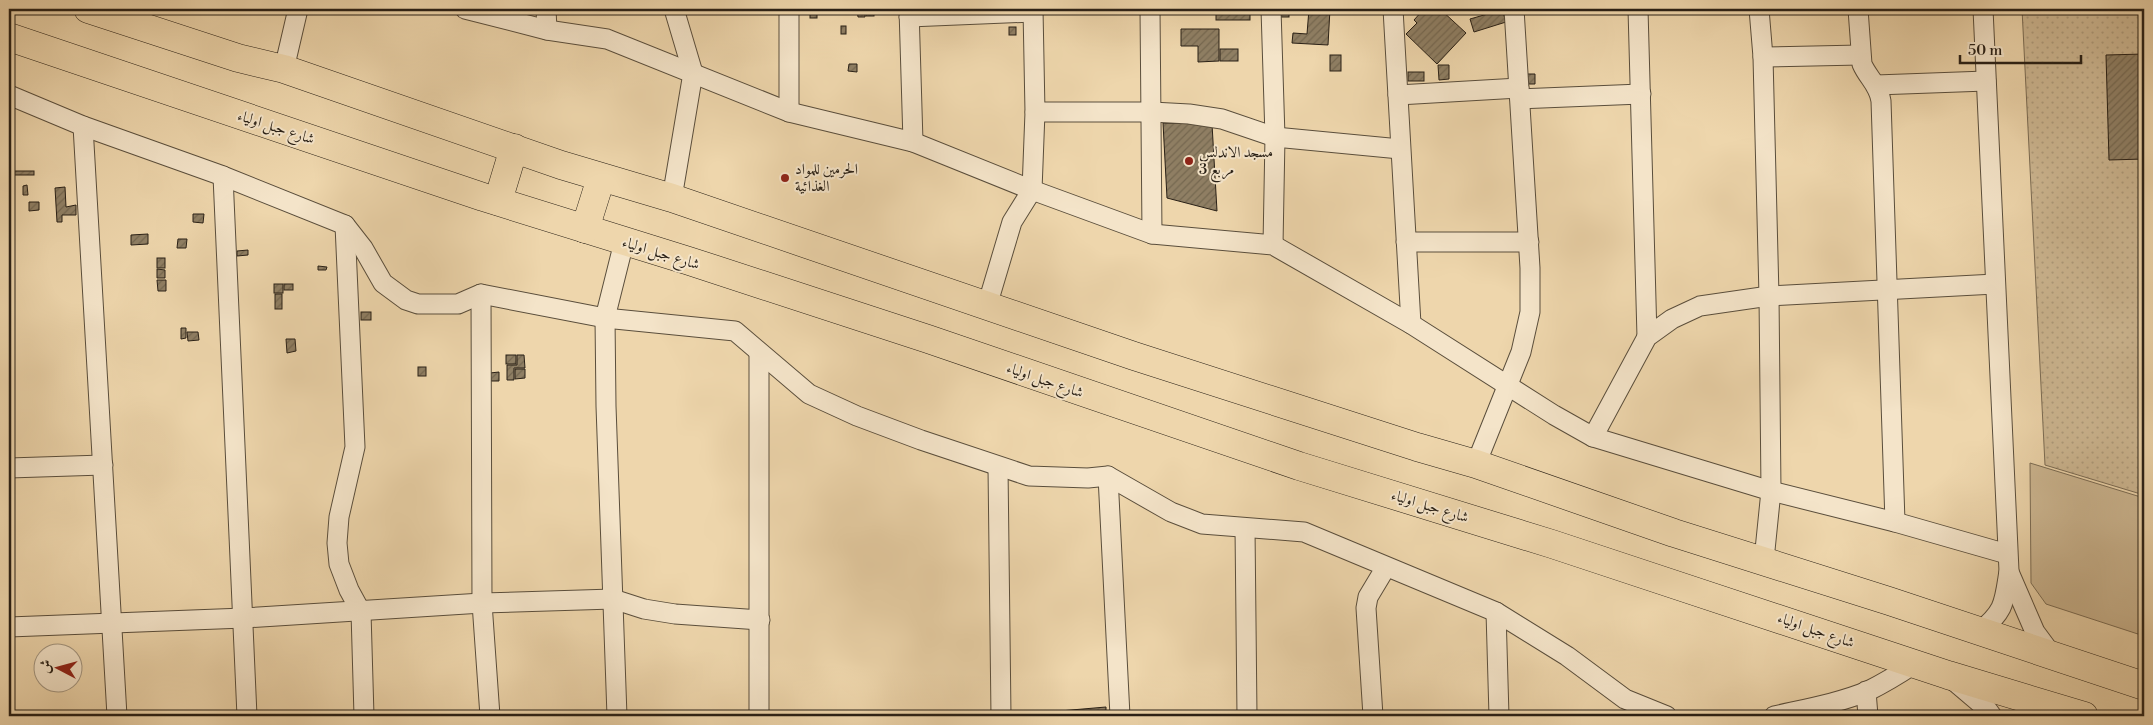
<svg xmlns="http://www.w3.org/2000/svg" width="2153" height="725" viewBox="0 0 2153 725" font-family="'Libre Bodoni',Amiri,serif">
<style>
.grass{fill:#cdb792;stroke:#7b6c54}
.park{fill:url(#park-dots);stroke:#7b6c54}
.building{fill:url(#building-hatch);stroke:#292016}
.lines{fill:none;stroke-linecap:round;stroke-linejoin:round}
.street-casing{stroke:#5a4e3c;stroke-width:21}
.highway-casing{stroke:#292016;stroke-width:29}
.street{stroke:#f4e4c9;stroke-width:19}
.highway{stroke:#eed6ac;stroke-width:28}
.poi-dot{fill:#8f2418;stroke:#f4e4c9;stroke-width:2}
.labels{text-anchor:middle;stroke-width:4;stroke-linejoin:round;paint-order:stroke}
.street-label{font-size:15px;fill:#292016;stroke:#f4e4c9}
.poi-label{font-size:15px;fill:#292016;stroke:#f4e4c9;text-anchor:start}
</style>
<defs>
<pattern id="park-dots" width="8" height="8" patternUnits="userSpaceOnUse" patternTransform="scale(1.25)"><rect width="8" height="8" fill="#cdb792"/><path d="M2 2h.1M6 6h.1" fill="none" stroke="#b09d7d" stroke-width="1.8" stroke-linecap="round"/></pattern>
<pattern id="building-hatch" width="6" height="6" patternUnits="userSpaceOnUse" patternTransform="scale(1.25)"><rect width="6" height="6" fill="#8f7f64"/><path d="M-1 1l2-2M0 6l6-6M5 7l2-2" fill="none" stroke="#756851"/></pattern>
</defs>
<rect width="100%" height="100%" fill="#eed6ac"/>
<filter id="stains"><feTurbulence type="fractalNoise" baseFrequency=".004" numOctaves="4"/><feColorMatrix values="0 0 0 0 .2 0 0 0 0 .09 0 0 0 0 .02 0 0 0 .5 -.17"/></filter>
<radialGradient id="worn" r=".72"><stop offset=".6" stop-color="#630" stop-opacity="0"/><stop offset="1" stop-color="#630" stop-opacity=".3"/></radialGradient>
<!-- grass -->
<path class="grass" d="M 2030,463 L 2144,498 L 2144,636 L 2046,604 L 2031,583 Z"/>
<!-- park -->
<path class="park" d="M 2022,9 L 2144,9 L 2144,495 L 2045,465 Z"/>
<!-- building -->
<g class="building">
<rect x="810" y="9" width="7" height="9"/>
<path d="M 857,9 L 865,9 L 865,17 L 858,17 Z"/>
<rect x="866" y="9" width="8" height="7"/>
<rect x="1216" y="9" width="34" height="11"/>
<rect x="1279" y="9" width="10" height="8"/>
<path d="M 1309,9 L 1330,9 L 1328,45 L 1292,43 L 1293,33 L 1307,34 Z"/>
<path d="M 1432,9 L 1440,9 L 1466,33 L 1437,64 L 1406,34 L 1417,23 L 1414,20 L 1423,10 L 1427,14 Z"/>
<path d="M 1490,9 L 1502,9 L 1506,22 L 1474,32 L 1470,19 L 1491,13 Z"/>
<rect x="841" y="26" width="5" height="8"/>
<rect x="1009" y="27" width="7" height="8"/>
<path d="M 1181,29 L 1219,29 L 1219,61 L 1198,62 L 1198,46 L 1181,46 Z"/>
<rect x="1220" y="49" width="18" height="12"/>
<path d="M 2144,54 L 2144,159 L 2109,160 L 2106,55 Z"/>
<rect x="1330" y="55" width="11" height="16"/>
<path d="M 849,64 L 857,64 L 857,72 L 848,71 Z"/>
<path d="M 1438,65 L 1449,65 L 1449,79 L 1439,80 Z"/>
<rect x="1408" y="72" width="16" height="9"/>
<path d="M 1524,74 L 1535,74 L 1535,84 L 1523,84 Z"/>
<path d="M 1163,123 L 1212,124 L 1217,211 L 1167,198 Z"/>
<rect x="12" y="171" width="22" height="4"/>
<path d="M 27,185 L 28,195 L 23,195 L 23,186 Z"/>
<path d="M 65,187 L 66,207 L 76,205 L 76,215 L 62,215 L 62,222 L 57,222 L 55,188 Z"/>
<path d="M 29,202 L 39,202 L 39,210 L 29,211 Z"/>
<path d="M 193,214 L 204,214 L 203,223 L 193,222 Z"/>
<path d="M 148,234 L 148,244 L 131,245 L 131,235 Z"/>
<path d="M 178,239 L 187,239 L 186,248 L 177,248 Z"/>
<path d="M 248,250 L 248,255 L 237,256 L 237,251 Z"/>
<rect x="157" y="258" width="8" height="10"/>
<path d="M 318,266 L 327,267 L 326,270 L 318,270 Z"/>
<path d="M 157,269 L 165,270 L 165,278 L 157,278 Z"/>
<path d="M 157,280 L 166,280 L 166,291 L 158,291 Z"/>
<rect x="274" y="284" width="9" height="9"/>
<rect x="284" y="284" width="9" height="6"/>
<rect x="275" y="294" width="7" height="15"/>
<rect x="361" y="312" width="10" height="8"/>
<path d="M 181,328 L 186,328 L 186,338 L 181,339 Z"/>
<path d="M 187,332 L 198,332 L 199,340 L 188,341 Z"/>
<path d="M 286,339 L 295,339 L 296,351 L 287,353 Z"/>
<rect x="506" y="355" width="10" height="9"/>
<path d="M 517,355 L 524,355 L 525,368 L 514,368 L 514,380 L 507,380 L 507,365 L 517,365 Z"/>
<rect x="418" y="367" width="8" height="9"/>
<path d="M 515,369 L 525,369 L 525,378 L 515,379 Z"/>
<path d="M 499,372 L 499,381 L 491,381 L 490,373 Z"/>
<path d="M 1106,707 L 1106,716 L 1002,716 Z"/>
</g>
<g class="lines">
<!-- street casing -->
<g class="street-casing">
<g id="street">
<path d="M 465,9 L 547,30 L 607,39 L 789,112 L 913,142 L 1032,190 L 1152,234 L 1273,245 L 1411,324 L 1554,415 L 1593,437 L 1771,491 L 1895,522 L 2007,554"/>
<path d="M 546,9 L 547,30"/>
<path d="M 789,9 L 789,112"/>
<path d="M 909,9 L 913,142"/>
<path d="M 1150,9 L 1152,234"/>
<path d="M 1271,9 L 1275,137 L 1273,245"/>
<path d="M 1393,9 L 1411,324"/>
<path d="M 1638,9 L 1647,337"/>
<path d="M 1759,9 L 1763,57 L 1769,296 L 1771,491 L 1764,560"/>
<path d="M 1858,9 L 1862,64 C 1868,78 1879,85 1881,101 L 1895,522"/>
<path d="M 909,17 L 1033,12"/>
<path d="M 1763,57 L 1860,55"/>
<path d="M 284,69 L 298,9"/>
<path d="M 1876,85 L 1986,81"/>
<path d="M 9,95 L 83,126 L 223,176 L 345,225 L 363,248 L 383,283 L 406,300 L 418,304 L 458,304 L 481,294 L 605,318 L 735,331 L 809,394 L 857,416 L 921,440 L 1029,476 L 1088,478 L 1108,476 L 1171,512 L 1202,524 L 1304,532 L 1496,612 L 1567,656 L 1625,699 L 1667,716"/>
<path d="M 1398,95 L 1519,88"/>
<path d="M 1520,99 L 1641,94"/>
<path d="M 1035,112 L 1152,112 L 1189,114 L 1222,119 L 1275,137 L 1400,149"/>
<path d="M 83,126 L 117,716"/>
<path d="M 223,176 L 247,716"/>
<path d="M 672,198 L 693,73 L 674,9"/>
<path d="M 345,225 L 355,447 L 339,517 L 337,543 L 339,564 L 349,590 L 361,612 L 364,716"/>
<path d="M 1406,242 L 1529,242"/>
<path d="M 481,294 L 482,603 L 490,716"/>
<path d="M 987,306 L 1012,222 L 1032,190 L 1035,112 L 1033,9"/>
<path d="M 1593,437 L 1647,337 L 1672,319 L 1700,306 L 1769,296 L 1995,284"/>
<path d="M 1476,464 L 1521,352 L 1530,312 L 1530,268 L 1514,9"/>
<path d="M 998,467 L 1001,716"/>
<path d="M 9,468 L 103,465"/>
<path d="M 1108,476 L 1120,716"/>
<path d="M 1245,528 L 1247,716"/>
<path d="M 2009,572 L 2035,632 L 2052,655"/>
<path d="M 1496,612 L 1499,716"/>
<path d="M 9,627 L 244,618 L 482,603 L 613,599 L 644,609 L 675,614 L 760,620"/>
<path d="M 1979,632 C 2005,611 2004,603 2009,571 L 1983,9"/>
<path d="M 1954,681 L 1987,709 L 1992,716"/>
<path d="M 1866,691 L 1868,716"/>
<path d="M 617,716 L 606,406 L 605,318 L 624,242"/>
<path d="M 759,716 L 759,353"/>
<path d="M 1373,716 L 1366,608 L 1368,597 L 1386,567"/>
<path d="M 1774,716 C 1805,709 1839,703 1868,691 C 1884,683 1899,674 1914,664"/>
</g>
</g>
<!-- highway casing -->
<g class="highway-casing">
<g id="highway">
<path d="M 88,9 L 238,58 L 284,69 L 561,165 L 672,198 L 1134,356 L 1417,447 L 1476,464 L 1674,533 L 1889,601 L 2144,686"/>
<path d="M 9,37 L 483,197 L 689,261 L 928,339 L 1299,466 L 1552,544 L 1948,675 L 2084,716"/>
<path d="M 498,201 L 514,148"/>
<path d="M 585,229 L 601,178"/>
</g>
</g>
<!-- street -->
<use href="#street" class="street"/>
<!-- highway -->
<use href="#highway" class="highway"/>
</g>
<!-- markers -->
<g class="poi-dot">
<circle cx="1189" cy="161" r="5"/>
<circle cx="785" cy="178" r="5"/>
</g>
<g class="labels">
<!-- street labels -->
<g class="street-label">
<text transform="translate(276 127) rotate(18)" y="5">شارع جبل اولياء</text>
<text transform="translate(661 253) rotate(17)" y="5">شارع جبل اولياء</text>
<text transform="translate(1045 380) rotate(19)" y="5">شارع جبل اولياء</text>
<text transform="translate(1430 506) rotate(17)" y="5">شارع جبل اولياء</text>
<text transform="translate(1816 630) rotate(19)" y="5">شارع جبل اولياء</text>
</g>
<!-- poi labels -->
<g class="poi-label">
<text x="1199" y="157">مسجد الاندلس<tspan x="1199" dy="17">مربع 3</tspan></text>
<text x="795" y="174">الحرمين للمواد<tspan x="795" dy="17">الغذائية</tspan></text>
</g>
</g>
<!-- margin -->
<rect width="2153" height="725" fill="none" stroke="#eed6ac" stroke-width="30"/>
<rect x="10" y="10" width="2133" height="705" fill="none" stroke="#292016" stroke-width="2.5"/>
<rect x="15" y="15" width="2123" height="695" fill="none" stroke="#292016"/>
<!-- north arrow -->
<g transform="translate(58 668) rotate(276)"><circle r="24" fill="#f4e4c9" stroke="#a39681"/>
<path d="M0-4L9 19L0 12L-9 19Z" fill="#8f2418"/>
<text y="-8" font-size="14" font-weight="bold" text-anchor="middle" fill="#292016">ش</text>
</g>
<!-- scale -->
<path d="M1960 55v8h121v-8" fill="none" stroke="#292016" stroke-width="2.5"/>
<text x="1968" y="55" font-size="15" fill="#292016" stroke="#f4e4c9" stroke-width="4" paint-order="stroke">50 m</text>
<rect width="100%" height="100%" filter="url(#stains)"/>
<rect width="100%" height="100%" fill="url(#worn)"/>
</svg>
